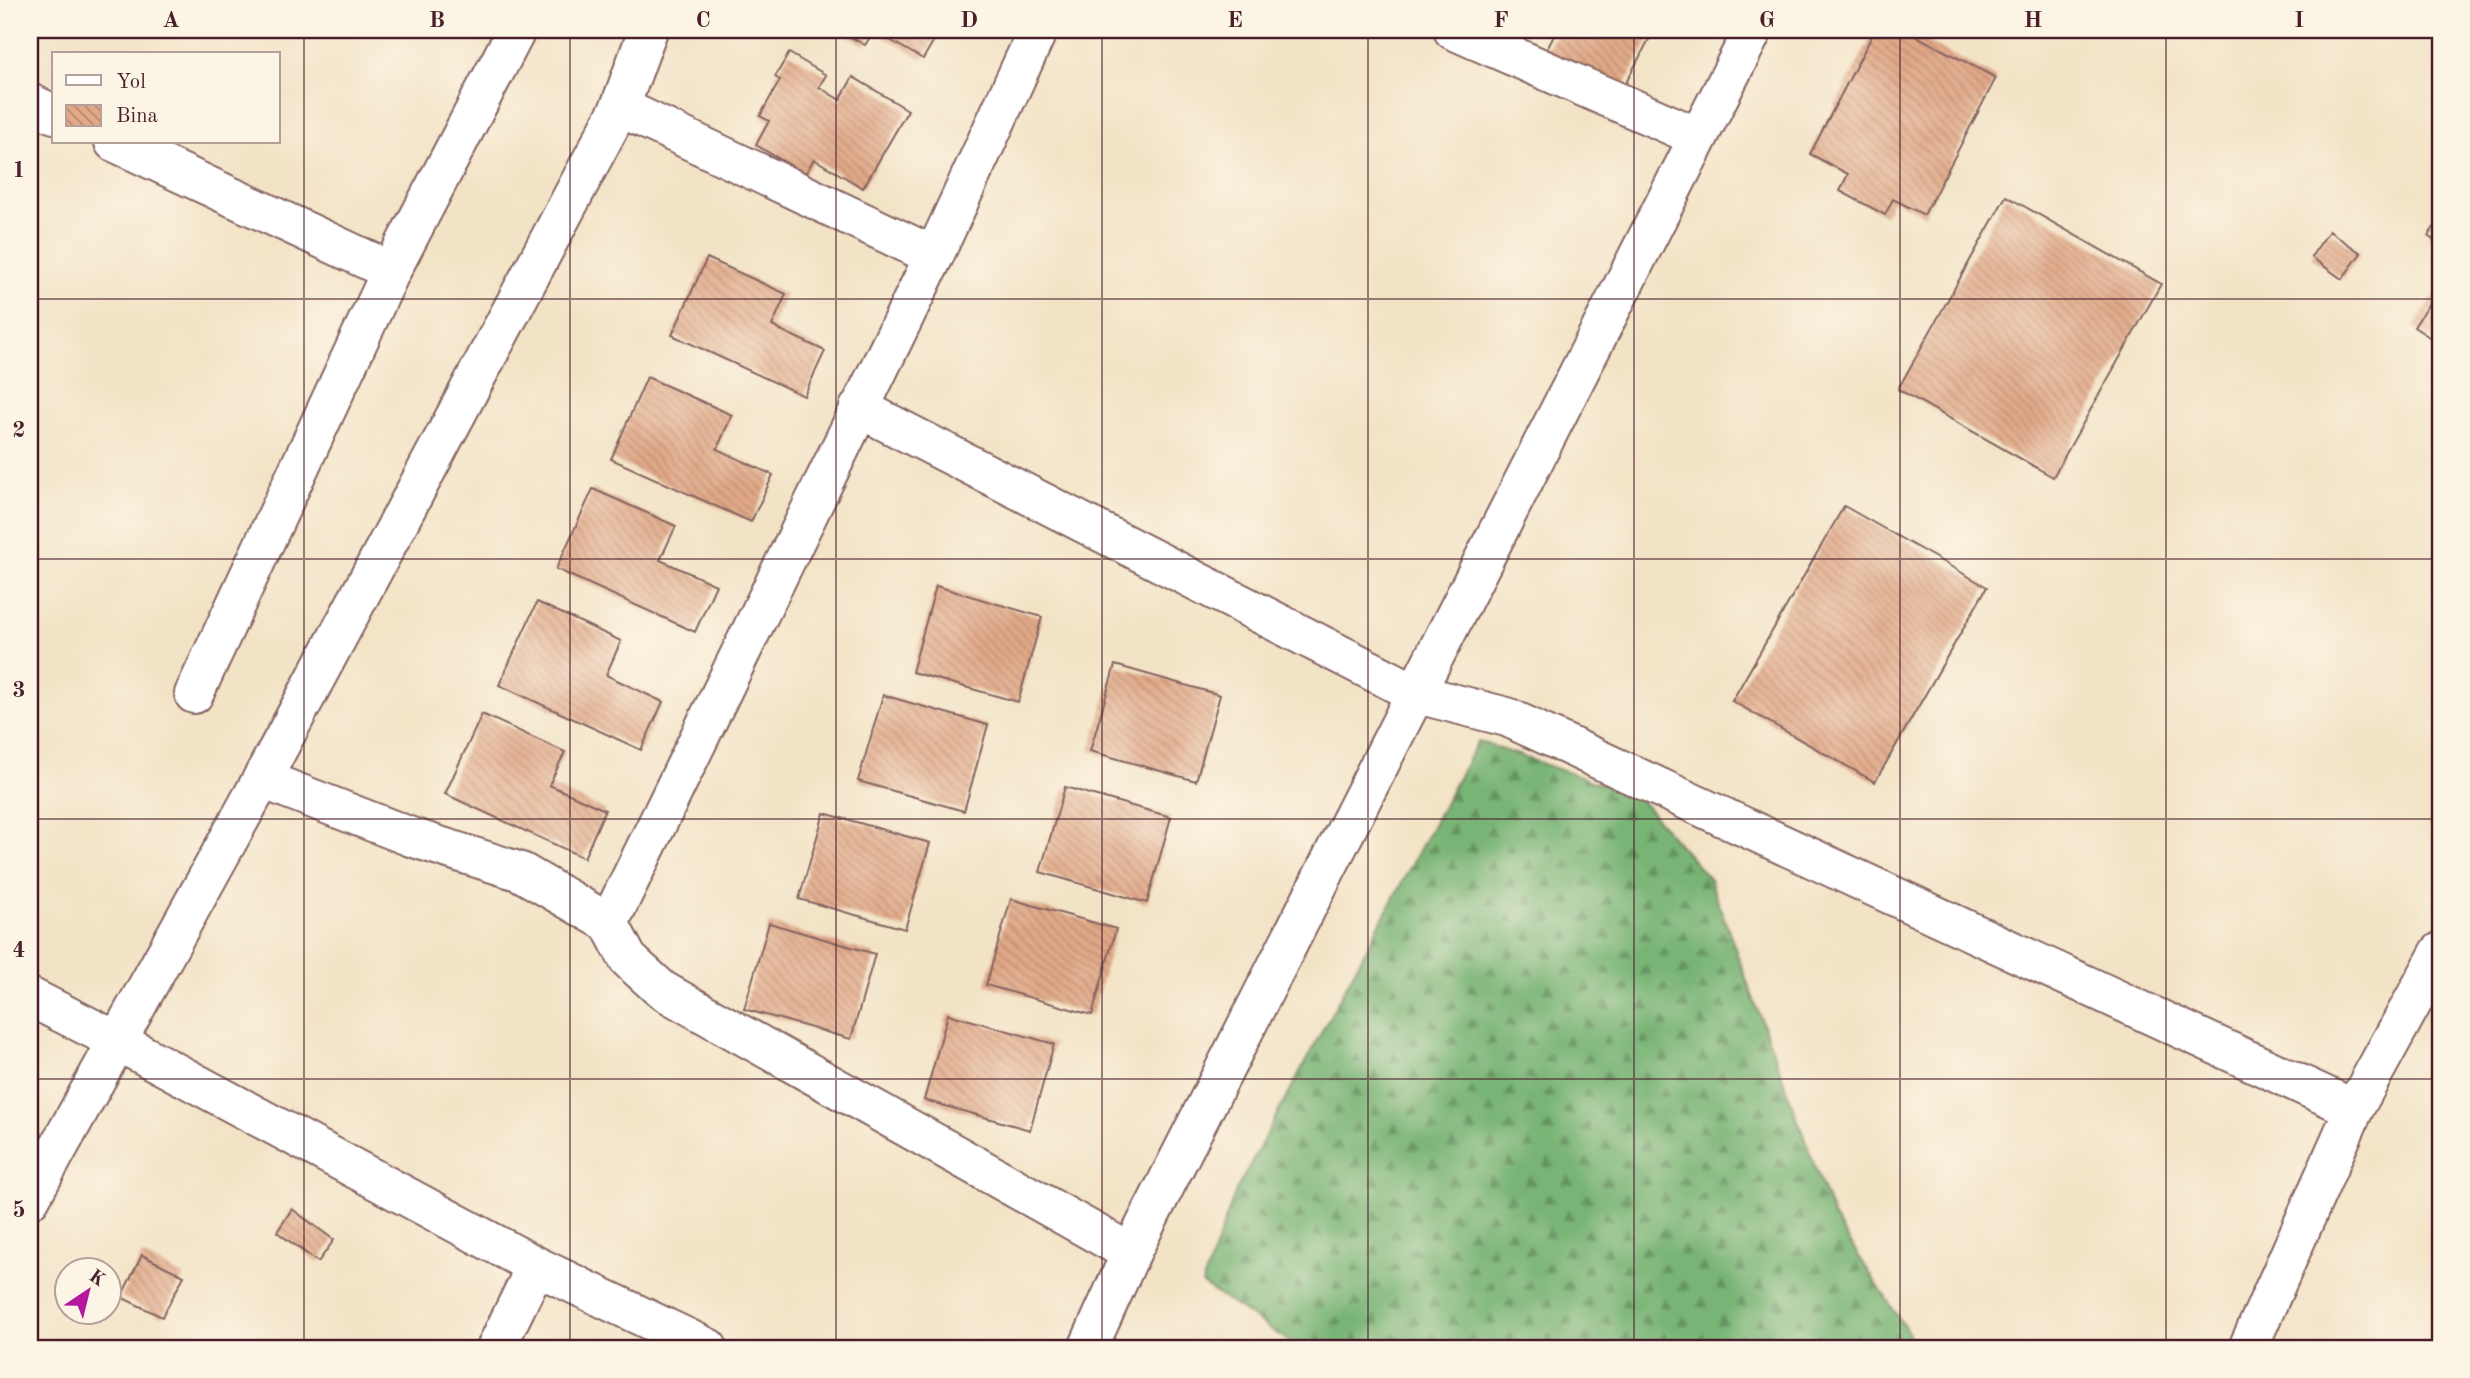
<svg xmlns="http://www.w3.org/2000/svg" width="2470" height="1378" viewBox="0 0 2470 1378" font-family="'Old Standard TT',serif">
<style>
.forest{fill:url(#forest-firs);stroke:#616a50;stroke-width:2}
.building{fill:url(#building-back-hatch)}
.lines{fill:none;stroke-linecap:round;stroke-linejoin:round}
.street-casing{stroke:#856461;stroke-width:42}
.street{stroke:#fff;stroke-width:38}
.grid{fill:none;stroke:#4a1f2b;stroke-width:2;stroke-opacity:0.55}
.neatline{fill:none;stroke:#4a1f2b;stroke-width:2.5}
.grid-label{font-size:23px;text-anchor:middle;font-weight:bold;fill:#4a1f2b}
</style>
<defs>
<pattern id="forest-firs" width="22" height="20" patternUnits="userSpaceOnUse" patternTransform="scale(1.75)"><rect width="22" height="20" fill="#78b474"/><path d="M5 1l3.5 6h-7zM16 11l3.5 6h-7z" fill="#64925f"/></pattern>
<pattern id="building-back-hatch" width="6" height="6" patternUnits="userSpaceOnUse" patternTransform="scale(1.75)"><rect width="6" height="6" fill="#e2a988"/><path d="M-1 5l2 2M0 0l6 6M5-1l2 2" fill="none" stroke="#b9896f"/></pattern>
</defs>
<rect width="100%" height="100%" fill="#fcf5e5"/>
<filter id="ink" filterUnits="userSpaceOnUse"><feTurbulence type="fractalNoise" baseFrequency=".0143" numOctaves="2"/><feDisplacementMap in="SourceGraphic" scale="14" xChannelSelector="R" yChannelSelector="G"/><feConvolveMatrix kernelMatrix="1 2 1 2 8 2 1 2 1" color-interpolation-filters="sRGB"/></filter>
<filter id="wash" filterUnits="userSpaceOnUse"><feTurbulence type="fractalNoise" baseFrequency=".00686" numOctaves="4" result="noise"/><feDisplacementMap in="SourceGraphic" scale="28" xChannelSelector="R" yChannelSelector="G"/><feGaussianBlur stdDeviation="1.57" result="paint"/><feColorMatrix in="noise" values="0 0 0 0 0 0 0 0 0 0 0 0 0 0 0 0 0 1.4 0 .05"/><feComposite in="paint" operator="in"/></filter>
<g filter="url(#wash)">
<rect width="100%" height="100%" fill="#f3e3c6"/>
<!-- forest -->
<path class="forest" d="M 1478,741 L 1638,797 L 1710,880 L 1833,1216 L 1918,1348 L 1299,1348 L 1202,1284 L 1236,1191 Z"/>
<g id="blocks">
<!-- building -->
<g class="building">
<path d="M 838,30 L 940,30 L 923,59 L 874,31 L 865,45 Z"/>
<path d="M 1557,30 L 1654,30 L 1620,94 L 1544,55 Z"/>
<path d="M 1875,30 L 1905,30 L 1996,78 L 1924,215 L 1893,199 L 1885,215 L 1840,191 L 1848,174 L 1810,154 Z"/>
<path d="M 789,53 L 826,75 L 819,87 L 840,100 L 853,77 L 908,110 L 863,188 L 814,159 L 805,174 L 756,145 L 769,121 L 760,116 L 780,80 L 775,77 Z"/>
<path d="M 2006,196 L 2161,284 L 2053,477 L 1898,389 Z"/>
<path d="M 2440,219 L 2440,245 L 2428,236 Z"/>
<path d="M 2329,231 L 2361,253 L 2342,279 L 2311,257 Z"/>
<path d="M 707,258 L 786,294 L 772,326 L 825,351 L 804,396 L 672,335 Z"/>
<path d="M 2435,294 L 2440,297 L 2440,344 L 2414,327 Z"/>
<path d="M 647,377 L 732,415 L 717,449 L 773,475 L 751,522 L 611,459 Z"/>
<path d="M 593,489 L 676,526 L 660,560 L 716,585 L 695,632 L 556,569 Z"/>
<path d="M 1844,506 L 1987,587 L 1875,782 L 1732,701 Z"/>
<path d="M 936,586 L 1042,617 L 1018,702 L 912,672 Z"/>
<path d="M 537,602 L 621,641 L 606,675 L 663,702 L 641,750 L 499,685 Z"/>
<path d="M 1115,665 L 1220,695 L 1196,781 L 1090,751 Z"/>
<path d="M 883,695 L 988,725 L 964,811 L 858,781 Z"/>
<path d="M 482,714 L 565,752 L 549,785 L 605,810 L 584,858 L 445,794 Z"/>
<path d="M 1065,787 L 1171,817 L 1147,903 L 1040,872 Z"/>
<path d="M 824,813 L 930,843 L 905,929 L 799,899 Z"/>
<path d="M 1011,899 L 1116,929 L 1092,1015 L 986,985 Z"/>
<path d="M 769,923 L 875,954 L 851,1039 L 744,1009 Z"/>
<path d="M 948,1014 L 1054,1044 L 1030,1130 L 924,1100 Z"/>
<path d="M 292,1209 L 334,1240 L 318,1262 L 277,1232 Z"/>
<path d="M 142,1255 L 184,1276 L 162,1317 L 121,1297 Z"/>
</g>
</g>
</g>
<g filter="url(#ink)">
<use href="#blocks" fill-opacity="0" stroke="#856461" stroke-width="2"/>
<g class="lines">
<!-- street casing -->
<g class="street-casing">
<g id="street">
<path d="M 1453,30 L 1698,137"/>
<path d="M 30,103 L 54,114"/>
<path d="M 620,107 L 934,256"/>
<path d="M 114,142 L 391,271"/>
<path d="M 859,408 L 1417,694 L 1507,717 L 2354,1109"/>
<path d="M 194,694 L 391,271 L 515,33"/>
<path d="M 262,779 L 411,837 L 521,872 L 609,923 L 628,959 L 662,990 L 1131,1253"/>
<path d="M 609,923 L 934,256 L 1038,30"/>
<path d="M 30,997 L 117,1041 L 536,1266 L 708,1348"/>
<path d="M 30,1199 L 262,779 L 620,107 L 648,30"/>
<path d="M 496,1348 L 536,1266"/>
<path d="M 1088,1348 L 1131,1253 L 1753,30"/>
<path d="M 2248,1348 L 2354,1109 L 2440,952"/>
</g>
</g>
<!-- street -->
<use href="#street" class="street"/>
</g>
</g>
<!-- grid -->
<path class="grid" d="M 304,30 L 304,1348M 570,30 L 570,1348M 836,30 L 836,1348M 1102,30 L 1102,1348M 1368,30 L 1368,1348M 1634,30 L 1634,1348M 1900,30 L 1900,1348M 2166,30 L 2166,1348M 30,299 L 2440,299M 30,559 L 2440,559M 30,819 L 2440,819M 30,1079 L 2440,1079"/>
<!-- margin -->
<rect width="2470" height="1378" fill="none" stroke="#fcf5e5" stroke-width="77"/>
<!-- legend -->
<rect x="52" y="52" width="228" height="91" fill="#fcf5e5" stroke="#b59f9b" stroke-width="2"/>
<rect x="66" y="75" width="35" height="10" fill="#ffffff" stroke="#b59f9b" stroke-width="2"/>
<text x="116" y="88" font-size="21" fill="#4a1f2b">Yol</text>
<rect x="66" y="105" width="35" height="21" fill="url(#building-back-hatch)" stroke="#b59f9b" stroke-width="2"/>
<text x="116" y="122" font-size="21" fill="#4a1f2b">Bina</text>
<!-- north arrow -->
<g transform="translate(88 1291) rotate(35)"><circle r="33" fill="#fcf5e5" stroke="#b59f9b" stroke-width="2"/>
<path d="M0-5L12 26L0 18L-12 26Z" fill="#b5179e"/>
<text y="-10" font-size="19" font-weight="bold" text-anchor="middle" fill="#4a1f2b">K</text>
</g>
<rect x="38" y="38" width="2394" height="1302" class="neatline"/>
<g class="grid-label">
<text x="171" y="27">A</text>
<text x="437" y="27">B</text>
<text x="703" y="27">C</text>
<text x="969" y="27">D</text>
<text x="1235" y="27">E</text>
<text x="1501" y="27">F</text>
<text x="1767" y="27">G</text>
<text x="2033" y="27">H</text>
<text x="2299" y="27">I</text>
<text x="19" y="177">1</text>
<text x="19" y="437">2</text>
<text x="19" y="697">3</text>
<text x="19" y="957">4</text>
<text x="19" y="1217">5</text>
</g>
</svg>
